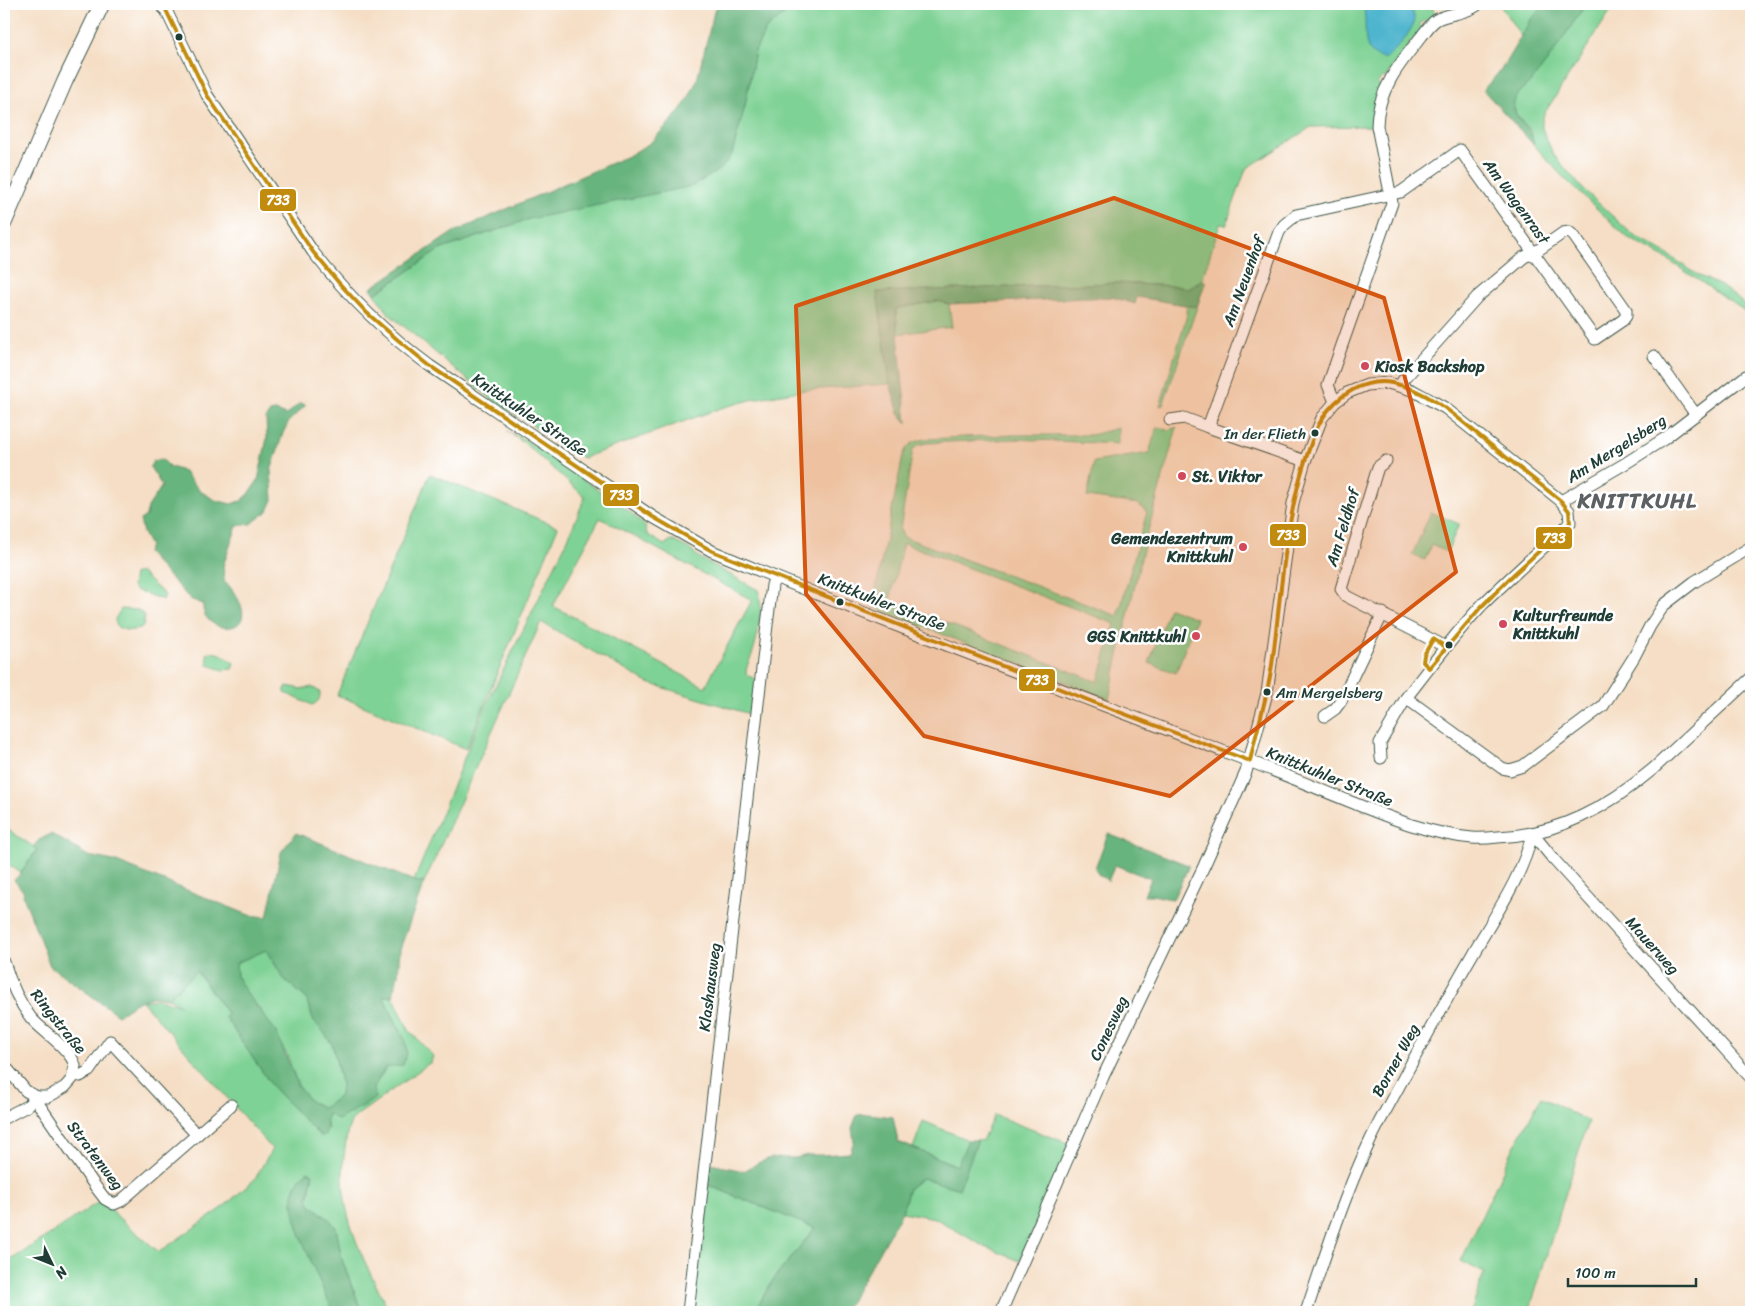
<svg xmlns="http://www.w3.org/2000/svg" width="1755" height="1316" viewBox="0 0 1755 1316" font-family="Sriracha,sans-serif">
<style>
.green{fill:#7fd295;stroke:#4f8864;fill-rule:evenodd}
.forest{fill:#67b47e;stroke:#437859;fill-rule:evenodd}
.water{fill:#50b5cf;stroke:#387982}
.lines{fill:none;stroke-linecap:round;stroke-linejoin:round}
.minor-casing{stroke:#3f554a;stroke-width:13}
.major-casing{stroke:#3f554a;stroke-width:17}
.minor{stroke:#fff;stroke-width:11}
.major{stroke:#fff;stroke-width:15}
.bus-1-casing{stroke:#fff;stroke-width:8}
.bus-1{stroke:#c18c0d;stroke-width:4}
.marked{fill:#d45610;fill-opacity:0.2;stroke:#d45610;stroke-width:4;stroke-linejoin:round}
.bus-dot{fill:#1f3d34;stroke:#fff;stroke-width:2}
.poi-dot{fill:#d1495b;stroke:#fff;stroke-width:2}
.labels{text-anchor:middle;stroke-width:5;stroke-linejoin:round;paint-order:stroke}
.bus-label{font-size:15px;fill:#1f3d34;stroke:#fff;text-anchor:end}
.street-label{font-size:16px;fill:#1f3d34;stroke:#fff}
.poi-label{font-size:16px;font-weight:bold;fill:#1f3d34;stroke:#fff;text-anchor:start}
.district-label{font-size:21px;font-weight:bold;letter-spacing:1px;fill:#5e6164;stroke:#fff}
.line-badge{stroke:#fff;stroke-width:2}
.badge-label{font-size:14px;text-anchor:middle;font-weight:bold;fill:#fff}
</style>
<rect width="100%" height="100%" fill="#fff"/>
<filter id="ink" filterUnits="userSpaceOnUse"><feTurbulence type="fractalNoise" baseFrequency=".02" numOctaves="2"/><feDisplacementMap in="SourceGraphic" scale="10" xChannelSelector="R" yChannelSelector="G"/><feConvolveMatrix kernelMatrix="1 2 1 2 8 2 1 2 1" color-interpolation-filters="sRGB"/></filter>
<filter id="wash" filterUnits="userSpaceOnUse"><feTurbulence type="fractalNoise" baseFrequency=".0096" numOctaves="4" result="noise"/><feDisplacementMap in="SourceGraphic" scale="20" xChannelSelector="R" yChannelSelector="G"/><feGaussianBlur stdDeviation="1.12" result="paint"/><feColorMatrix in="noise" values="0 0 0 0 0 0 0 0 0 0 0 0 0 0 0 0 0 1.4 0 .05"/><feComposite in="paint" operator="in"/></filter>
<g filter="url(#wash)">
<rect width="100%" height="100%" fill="#f5dec5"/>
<!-- green -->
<g class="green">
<path d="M 797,4 L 1434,4 L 1433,10 L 1435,16 L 1430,21 L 1426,22 L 1424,20 L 1420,24 L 1421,29 L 1385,78 L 1382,77 L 1377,84 L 1382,87 L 1374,126 L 1311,127 L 1246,169 L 1226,225 L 1220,224 L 1202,280 L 1188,289 L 1176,286 L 1116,283 L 877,292 L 890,384 L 805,390 L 758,398 L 721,408 L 583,458 L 490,398 L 389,314 L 375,294 L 439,250 L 529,219 L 722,168 L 732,154 L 745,106 L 755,51 L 766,29 Z"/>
<path d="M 1499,4 L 1546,4 L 1532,18 L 1521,36 Z"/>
<path d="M 1586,4 L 1615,4 L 1544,114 L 1542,121 L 1542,128 L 1553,154 L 1583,189 L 1633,235 L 1665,253 L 1698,275 L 1721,286 L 1751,309 L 1751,315 L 1665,258 L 1627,237 L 1562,176 L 1533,144 L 1531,131 L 1516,114 L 1513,104 L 1516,94 L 1532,81 Z"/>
<path d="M 937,301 L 949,304 L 952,327 L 898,334 L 896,310 L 899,308 Z"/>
<path d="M 1187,305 L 1197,307 L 1163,405 L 1160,406 L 1187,315 Z"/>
<path d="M 1157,427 L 1168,430 L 1177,427 L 1144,545 L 1109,699 L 872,607 L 903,456 C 907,444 913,442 925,439 L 1004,435 L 1091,435 L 1118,428 L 1118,444 L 1015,439 L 926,443 L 919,445 L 913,449 L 900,530 L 904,537 L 1118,616 L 1147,512 L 1138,504 L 1087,497 L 1094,462 L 1149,453 ZM 903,543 L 1115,624 L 1098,682 L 890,601 Z"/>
<path d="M 507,431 L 528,441 L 630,512 L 645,526 L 647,534 L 664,545 L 671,540 L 688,548 L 700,558 L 758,590 C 764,605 758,636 753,652 C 750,660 746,666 746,674 L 758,681 L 756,716 L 648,683 L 541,622 L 424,883 L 414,881 L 485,707 L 567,541 L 585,497 L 524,443 ZM 600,518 L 752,600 L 705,687 L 553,606 Z"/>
<path d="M 430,474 L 558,527 L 466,749 L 337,695 Z"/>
<path d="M 1431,512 L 1459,524 L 1447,552 L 1431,545 L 1425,560 L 1412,555 Z"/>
<path d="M 140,572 L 165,595 L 163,600 L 135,590 L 132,587 L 134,574 Z"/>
<path d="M 1169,608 L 1196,618 L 1176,673 L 1149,663 Z"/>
<path d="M 121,609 L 138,610 L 145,616 L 143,627 C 133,631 126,632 116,626 L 115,619 Z"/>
<path d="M 212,652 L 221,654 L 234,663 L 232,669 L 223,670 L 208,665 L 207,654 Z"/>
<path d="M 287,686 L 302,689 L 312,687 L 320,692 C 320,699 319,702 312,705 L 285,693 L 285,689 Z"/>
<path d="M 4,827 L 37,849 L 21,873 L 4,862 Z"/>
<path d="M 266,950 L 284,979 L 306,998 L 314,1022 L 323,1031 L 333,1046 L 341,1083 L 340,1096 L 324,1109 L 311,1102 L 299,1088 L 287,1055 L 260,1009 L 248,995 L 237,977 L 236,963 Z"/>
<path d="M 196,971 L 227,1013 L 225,1017 L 272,1086 L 300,1116 L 320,1136 L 328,1129 L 326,1118 L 328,1113 L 334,1116 L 373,1088 L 405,1040 L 383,996 L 393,996 L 409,1030 L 433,1056 L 431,1062 L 356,1116 C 347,1125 347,1136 345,1148 C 335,1212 363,1257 389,1312 L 362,1312 L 342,1260 L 336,1228 L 331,1221 L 311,1205 L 308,1199 L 313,1174 L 301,1177 L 293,1197 L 298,1227 L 333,1312 L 4,1312 L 4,1269 L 8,1262 L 103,1199 L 119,1218 L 159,1252 L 221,1209 L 255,1179 L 272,1149 L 142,1001 L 158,999 L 180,1005 L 168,998 Z"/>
<path d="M 1541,1097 L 1588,1121 L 1529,1312 L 1471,1312 L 1484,1273 L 1461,1261 L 1514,1147 Z"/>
<path d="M 994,1115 L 1070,1144 L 1020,1261 L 983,1246 L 935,1218 L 902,1212 L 909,1188 L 922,1178 L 959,1188 L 978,1140 L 982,1141 Z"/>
<path d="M 923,1121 L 968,1140 L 958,1166 L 913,1148 Z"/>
<path d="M 703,1183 L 815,1228 L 773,1280 L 754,1312 L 689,1312 Z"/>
</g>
<!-- forest -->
<g class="forest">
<path d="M 716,4 L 797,4 L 766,29 L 755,51 L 745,106 L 732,154 L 722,168 L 693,186 L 529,219 L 439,250 L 375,294 L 371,288 L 452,233 L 630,155 L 650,143 L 673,119 L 687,101 L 697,80 Z"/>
<path d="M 1546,4 L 1586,4 C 1568,29 1553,57 1532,80 C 1525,88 1515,92 1514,104 C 1512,119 1533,126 1533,144 L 1483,90 L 1501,70 L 1532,18 Z"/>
<path d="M 1202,280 L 1206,281 L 1197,307 L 1137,297 L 1135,304 L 1112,297 L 949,304 L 937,301 L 899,308 L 896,310 L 896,315 L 907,423 L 899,414 L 890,384 L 877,292 L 1116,283 L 1176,286 L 1188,289 Z"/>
<path d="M 300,403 L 306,405 L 289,421 L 283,433 L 271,471 L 273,500 L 268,511 L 251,524 L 237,526 L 223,566 L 224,580 C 277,638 200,639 203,604 L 190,599 L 147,553 L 150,546 L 143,533 L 140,520 L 146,516 L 148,507 L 162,486 L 150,467 L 153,461 L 162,459 L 170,467 L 183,471 L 200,491 L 215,500 L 231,504 L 241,501 L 249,494 L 258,480 L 267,438 L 266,418 L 270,412 L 275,411 L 286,415 Z"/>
<path d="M 296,833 L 414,881 L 424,883 L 400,949 L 398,975 L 393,996 L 383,996 L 405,1040 L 407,1053 L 403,1065 L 385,1068 L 373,1088 L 375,1098 L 368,1103 L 338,1120 L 328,1114 C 325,1122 329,1126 325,1135 L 321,1136 L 300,1116 L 272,1086 L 225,1017 L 227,1013 L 197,971 L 168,998 L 152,997 L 137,1002 L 118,1015 L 50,966 L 23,895 L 24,892 L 14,880 L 21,873 L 37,850 L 33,847 L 39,840 L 51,834 L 69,844 L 88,856 L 114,861 L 249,915 L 267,917 L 281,852 ZM 266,950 L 284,979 L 306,998 L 314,1022 L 323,1031 L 333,1046 L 341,1083 L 340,1096 L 324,1108 L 311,1102 L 299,1088 L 275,1030 L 248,995 L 237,977 L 236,963 Z"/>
<path d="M 1108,834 L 1188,865 L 1188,868 L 1173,899 C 1162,898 1155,894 1144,895 L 1151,879 L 1115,865 L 1108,881 L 1098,874 L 1095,868 Z"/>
<path d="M 869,1114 L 893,1117 L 898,1142 L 957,1166 L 968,1140 L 978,1140 L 959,1189 L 922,1178 L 909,1188 L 902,1212 L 844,1312 L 754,1312 L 773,1280 L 815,1228 L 703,1183 L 706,1163 L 744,1171 L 760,1162 L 771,1158 L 796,1158 L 808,1155 L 822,1155 L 850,1153 L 854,1141 L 852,1128 L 857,1115 Z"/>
<path d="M 308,1171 L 313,1174 L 308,1199 L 311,1205 L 331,1221 L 336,1228 L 342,1260 L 362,1312 L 333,1312 C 323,1287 290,1222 293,1198 C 293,1188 300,1176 308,1171 Z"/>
</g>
<!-- water -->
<path class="water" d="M 1363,4 L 1411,4 L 1415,21 C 1408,36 1398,48 1385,59 C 1362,54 1366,38 1365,20 C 1365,15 1364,9 1363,4 Z"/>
</g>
<g filter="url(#ink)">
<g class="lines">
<!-- minor casing -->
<g class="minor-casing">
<g id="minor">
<path d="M 163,4 L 207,95 L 313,252 C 347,295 385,333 430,366 L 653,517 L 712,551 C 884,623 1059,688 1233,755 C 1273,770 1312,786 1351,802 C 1391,818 1429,834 1472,838 C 1481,839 1490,838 1498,837 C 1558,835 1608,807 1653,769 L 1751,678"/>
<path d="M 1654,356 L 1696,415"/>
<path d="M 1335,402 L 1328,385 L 1392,203 L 1377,126 C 1377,91 1400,63 1421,37 C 1425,32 1430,24 1436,20 C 1447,13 1463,15 1476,6"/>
<path d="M 1170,420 L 1184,418 L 1208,427"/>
<path d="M 1305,461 L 1208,427 L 1279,232 L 1284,225 L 1296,215 L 1401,192 L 1460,150 C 1505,213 1550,276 1595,339 L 1623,320 L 1626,316 L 1626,310 L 1574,236 L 1569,232 L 1563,233 L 1534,253 L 1524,257 L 1477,297 L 1404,379 L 1400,385"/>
<path d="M 1386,461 L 1378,467 L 1341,589 L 1346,596 L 1446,647"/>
<path d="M 1561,501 L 1626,463 L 1664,439 L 1746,376"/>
<path d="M 1325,716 L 1335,709 L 1341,701 L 1383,613"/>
<path d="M 1381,758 L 1380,743 L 1406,698 L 1502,768 L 1510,770 L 1523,766 L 1603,706 L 1634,657 L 1650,626 L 1664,605 L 1694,582 L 1751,547"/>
<path d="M 1532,833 L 1555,861 L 1751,1078"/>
<path d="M 4,962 C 10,982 18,1001 31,1018 C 42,1031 72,1050 75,1066 L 72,1079 L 65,1087 L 48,1097 L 37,1097 L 27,1106 L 4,1118"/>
<path d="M 4,1065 L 26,1091 L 37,1097 L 40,1106 L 95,1186 L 105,1199 L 114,1204 L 121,1201 L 231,1105"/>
<path d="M 74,1073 L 80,1076 L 89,1071 L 110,1041 L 197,1135"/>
<path d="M 688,1312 L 767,625 L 772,585 L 775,577"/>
<path d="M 1001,1312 L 1103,1077 L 1204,866 L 1246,772 L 1267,693 L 1293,503 L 1305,461 L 1322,418 L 1335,402 L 1347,393 L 1367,385 L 1388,383 L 1412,390 L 1445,408 L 1561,501 L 1569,511 L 1570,523 C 1540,551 1510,577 1481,606 C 1454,635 1430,667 1406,698"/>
<path d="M 1306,1312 C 1328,1248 1348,1182 1380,1121 C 1410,1066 1440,1010 1472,955 C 1492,920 1525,873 1532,833"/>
</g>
</g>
<!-- major casing -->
<g class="major-casing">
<g id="major">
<path d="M 162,4 L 164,6"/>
<path d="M 4,223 L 65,81 L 102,4"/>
</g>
</g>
<!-- minor -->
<use href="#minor" class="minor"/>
<!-- major -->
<use href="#major" class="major"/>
<!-- bus-1 casing -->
<g class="bus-1-casing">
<g id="bus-1">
<path d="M 163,4 L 207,95 L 313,252 L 339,283 L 367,313 L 398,340 L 430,366 L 653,517 L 712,551 L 1098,704 L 1250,761"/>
<path d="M 1250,761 C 1257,729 1267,698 1272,665 C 1281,597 1284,527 1305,461 C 1310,447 1314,431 1322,419 C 1336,396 1364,378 1392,383 C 1429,390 1459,419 1487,442 C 1512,462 1536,481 1561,501 L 1569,511 L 1570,523 L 1514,574 L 1481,607 L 1429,668 L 1423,662 L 1424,655 L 1433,639 L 1446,647"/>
</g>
</g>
<!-- bus-1 -->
<use href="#bus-1" class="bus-1"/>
</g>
</g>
<!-- marked area -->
<path class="marked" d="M 1114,198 L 1384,298 L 1456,572 L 1170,796 L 924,736 L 806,594 L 796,306 Z"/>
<!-- markers -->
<g class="bus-dot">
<circle cx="179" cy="37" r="4.5"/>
<circle cx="1315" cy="433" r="4.5"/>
<circle cx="840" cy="602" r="4.5"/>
<circle cx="1449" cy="645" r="4.5"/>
<circle cx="1267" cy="692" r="4.5"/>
</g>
<g class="poi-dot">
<circle cx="1365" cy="366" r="5"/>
<circle cx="1182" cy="476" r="5"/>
<circle cx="1243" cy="547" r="5"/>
<circle cx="1503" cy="624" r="5"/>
<circle cx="1196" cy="636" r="5"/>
</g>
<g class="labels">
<!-- bus labels -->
<g class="bus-label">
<text x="1306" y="439">In der Flieth</text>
<text x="1276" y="698" text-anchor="start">Am Mergelsberg</text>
</g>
<!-- street labels -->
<g class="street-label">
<text transform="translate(1517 201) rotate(54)" y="6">Am Wagenrast</text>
<text transform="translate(1243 281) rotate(-70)" y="6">Am Neuenhof</text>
<text transform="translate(530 414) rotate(34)" y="6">Knittkuhler Straße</text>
<text transform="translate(1616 448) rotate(-32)" y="6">Am Mergelsberg</text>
<text transform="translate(1342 527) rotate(-73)" y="6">Am Feldhof</text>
<text transform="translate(882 601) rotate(21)" y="6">Knittkuhler Straße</text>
<text transform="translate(1330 776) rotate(22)" y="6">Knittkuhler Straße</text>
<text transform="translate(1653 945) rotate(48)" y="6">Mauerweg</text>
<text transform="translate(709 987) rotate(-83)" y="6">Klashausweg</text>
<text transform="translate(59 1021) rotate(51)" y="6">Ringstraße</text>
<text transform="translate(1108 1028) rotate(-65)" y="6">Conesweg</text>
<text transform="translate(1395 1060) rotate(-61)" y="6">Borner Weg</text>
<text transform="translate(96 1155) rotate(53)" y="6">Stratenweg</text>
</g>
<!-- poi labels -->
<g class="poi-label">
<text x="1375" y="372">Kiosk Backshop</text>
<text x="1192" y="482">St. Viktor</text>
<text x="1233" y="544" text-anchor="end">Gemendezentrum<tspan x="1233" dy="18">Knittkuhl</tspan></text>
<text x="1513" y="621">Kulturfreunde<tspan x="1513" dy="18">Knittkuhl</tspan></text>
<text x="1186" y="642" text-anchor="end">GGS Knittkuhl</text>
</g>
<!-- district labels -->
<g class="district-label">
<text x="1637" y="508">KNITTKUHL</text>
</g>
</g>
<g class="line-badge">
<rect x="259" y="188" width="38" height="24" rx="5" fill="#c18c0d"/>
<rect x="602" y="483" width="38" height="24" rx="5" fill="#c18c0d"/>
<rect x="1269" y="523" width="38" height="24" rx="5" fill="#c18c0d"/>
<rect x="1535" y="526" width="38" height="24" rx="5" fill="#c18c0d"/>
<rect x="1018" y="668" width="38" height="24" rx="5" fill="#c18c0d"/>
</g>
<g class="badge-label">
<text x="278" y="205">733</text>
<text x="621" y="500">733</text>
<text x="1288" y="540">733</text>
<text x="1554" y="543">733</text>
<text x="1037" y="685">733</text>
</g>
<!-- margin -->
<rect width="1755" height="1316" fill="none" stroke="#fff" stroke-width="20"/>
<!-- north arrow -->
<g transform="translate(52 1264) rotate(133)" stroke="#ffffff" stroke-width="4" paint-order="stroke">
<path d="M0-4L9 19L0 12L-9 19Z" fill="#1f3d34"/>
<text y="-8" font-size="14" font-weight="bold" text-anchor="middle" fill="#1f3d34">N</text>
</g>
<!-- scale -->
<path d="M1568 1278v8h128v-8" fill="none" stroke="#1f3d34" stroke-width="2.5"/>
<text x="1575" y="1278" font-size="15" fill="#1f3d34" stroke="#ffffff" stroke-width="4" paint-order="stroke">100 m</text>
</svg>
